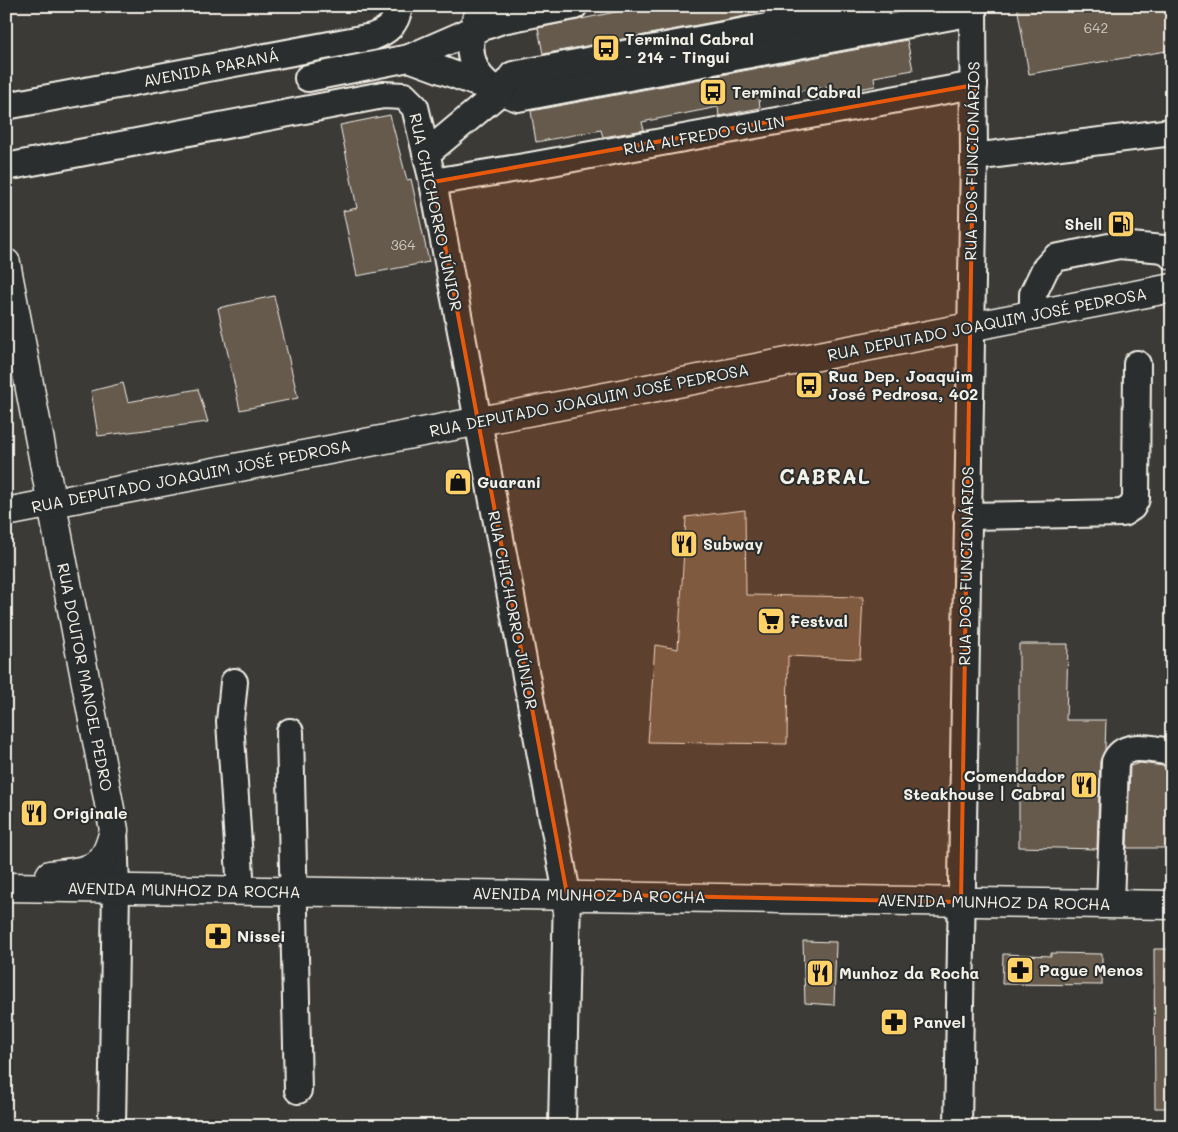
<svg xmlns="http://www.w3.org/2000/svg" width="1178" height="1132" viewBox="0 0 1178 1132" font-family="Mali,sans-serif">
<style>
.building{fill:#665a4d;stroke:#f4f1e8}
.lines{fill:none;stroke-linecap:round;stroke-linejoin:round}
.minor-casing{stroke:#f4f1e8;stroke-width:30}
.major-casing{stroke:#f4f1e8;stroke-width:31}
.minor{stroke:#2a2d2e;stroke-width:26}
.major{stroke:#2a2d2e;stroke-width:28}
.marked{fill:#e8590c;fill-opacity:0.2;stroke:#e8590c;stroke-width:4;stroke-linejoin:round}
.labels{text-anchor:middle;stroke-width:4;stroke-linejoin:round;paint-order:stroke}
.number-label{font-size:14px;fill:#d0cbc1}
.poi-label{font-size:16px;font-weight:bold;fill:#f4f1e8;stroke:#2a2d2e;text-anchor:start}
.street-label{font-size:16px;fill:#f4f1e8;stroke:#2a2d2e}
.district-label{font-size:21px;font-weight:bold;letter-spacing:1px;fill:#f4f1e8;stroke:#2a2d2e}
</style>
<rect width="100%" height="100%" fill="#3c3a37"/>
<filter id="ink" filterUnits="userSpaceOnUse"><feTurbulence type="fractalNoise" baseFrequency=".02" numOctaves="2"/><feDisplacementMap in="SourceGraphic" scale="10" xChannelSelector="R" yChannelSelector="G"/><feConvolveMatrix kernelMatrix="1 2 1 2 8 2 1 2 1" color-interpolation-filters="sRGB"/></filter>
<g filter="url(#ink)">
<!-- building -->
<g class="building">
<path d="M 644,6 L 755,6 L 756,14 L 543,54 L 538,28 Z"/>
<path d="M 1017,6 L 1172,6 L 1172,50 L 1029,74 Z"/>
<path d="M 907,40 L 913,70 L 874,77 L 875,86 L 828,95 L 826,86 L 759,99 L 760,108 L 719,116 L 718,107 L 642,122 L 644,130 L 603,137 L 601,130 L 536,142 L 531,111 Z"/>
<path d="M 390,115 L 407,180 L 411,179 L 429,262 L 357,276 L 343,211 L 357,208 L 340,125 Z"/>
<path d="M 274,296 L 298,398 L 240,410 L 218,308 Z"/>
<path d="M 123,383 L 128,402 L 198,389 L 208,422 L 98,436 L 91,391 Z"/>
<path d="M 745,510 L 746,595 L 863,597 L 860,659 L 788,656 L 787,744 L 648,742 L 655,645 L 678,649 L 686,517 Z"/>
<path d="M 1019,644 L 1068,644 L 1066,720 L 1106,720 L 1105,750 L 1100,761 L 1097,849 L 1019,847 Z"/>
<path d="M 1140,763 L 1172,767 L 1172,848 L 1127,848 L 1130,766 Z"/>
<path d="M 803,941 L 836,942 L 834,1005 L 805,1003 Z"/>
<path d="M 1154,949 L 1172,949 L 1172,1108 L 1155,1108 Z"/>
<path d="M 1051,953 L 1102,954 L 1102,985 L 1002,984 L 1003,954 L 1051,956 Z"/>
</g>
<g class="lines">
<!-- minor casing -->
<g class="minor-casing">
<g id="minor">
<path d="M 477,17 C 465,42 468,74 495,89"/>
<path d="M 409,58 L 518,98 L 973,12"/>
<path d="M 308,78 L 409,58 L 471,31 L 502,20 L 574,6"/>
<path d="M 6,106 L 372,37 C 388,31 396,24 399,7"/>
<path d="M 427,153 L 500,92 L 513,75 L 878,6"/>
<path d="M 974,157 L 1172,132"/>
<path d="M 6,167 L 383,95 L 404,96 L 415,107 L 433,182 L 567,894 L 562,1126"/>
<path d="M 433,182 L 530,166 L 974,85"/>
<path d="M 1033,315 L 1033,294 L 1045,269 L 1055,258 L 1119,245 L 1164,249 L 1172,256"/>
<path d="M 967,516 L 1123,513 L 1132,507 L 1136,499 L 1137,364"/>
<path d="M 234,682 L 230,721 L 241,891"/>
<path d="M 290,732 L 298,1090"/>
<path d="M 1110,904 L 1115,762 C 1124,740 1152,750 1172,752"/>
<path d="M 112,1126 L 116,889 L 114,830"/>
<path d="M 958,1126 L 974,157 L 973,6"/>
</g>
</g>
<!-- major casing -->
<g class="major-casing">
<g id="major">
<path d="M 6,263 L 114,830 C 104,873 90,870 50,875"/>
<path d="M 6,512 L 1172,288"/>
<path d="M 6,887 L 1172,905"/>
</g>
</g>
<!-- minor -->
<use href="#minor" class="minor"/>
<!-- major -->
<use href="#major" class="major"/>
</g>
</g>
<!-- marked area -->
<path class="marked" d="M 974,85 L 961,902 L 567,894 L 433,182 Z"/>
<!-- icons -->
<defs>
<g id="bus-square" transform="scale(1.4375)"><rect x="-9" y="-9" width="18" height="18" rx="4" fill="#ffd166" stroke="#2a2d2e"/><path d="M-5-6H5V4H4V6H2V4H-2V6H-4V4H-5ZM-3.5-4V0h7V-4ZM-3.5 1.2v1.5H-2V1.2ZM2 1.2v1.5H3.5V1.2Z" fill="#111"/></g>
<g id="fuel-square" transform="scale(1.4375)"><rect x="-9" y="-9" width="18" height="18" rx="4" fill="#ffd166" stroke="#2a2d2e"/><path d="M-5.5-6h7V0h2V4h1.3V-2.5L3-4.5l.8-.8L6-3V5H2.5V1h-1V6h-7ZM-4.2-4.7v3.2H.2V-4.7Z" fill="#111"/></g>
<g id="shop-square" transform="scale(1.4375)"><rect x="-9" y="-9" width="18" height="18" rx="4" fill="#ffd166" stroke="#2a2d2e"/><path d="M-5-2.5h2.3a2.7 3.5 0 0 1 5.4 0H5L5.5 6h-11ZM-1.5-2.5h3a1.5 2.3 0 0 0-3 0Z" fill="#111"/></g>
<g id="restaurant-square" transform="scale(1.4375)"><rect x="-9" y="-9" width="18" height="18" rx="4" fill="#ffd166" stroke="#2a2d2e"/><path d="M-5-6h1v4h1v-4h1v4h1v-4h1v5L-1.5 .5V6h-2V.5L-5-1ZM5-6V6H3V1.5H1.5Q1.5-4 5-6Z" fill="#111"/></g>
<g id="supermarket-square" transform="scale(1.4375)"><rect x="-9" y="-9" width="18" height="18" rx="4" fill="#ffd166" stroke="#2a2d2e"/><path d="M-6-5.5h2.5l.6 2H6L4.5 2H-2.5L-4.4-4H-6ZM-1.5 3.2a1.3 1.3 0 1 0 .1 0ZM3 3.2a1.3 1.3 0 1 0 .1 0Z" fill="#111"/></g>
<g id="pharmacy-square" transform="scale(1.4375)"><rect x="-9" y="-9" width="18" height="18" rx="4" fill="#ffd166" stroke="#2a2d2e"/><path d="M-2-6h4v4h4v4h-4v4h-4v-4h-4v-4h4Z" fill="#111"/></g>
</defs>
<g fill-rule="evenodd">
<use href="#bus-square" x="606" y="48"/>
<use href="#bus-square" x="713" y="92"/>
<use href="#fuel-square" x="1121" y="224"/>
<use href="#bus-square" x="809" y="385"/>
<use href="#shop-square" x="458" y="482"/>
<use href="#restaurant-square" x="684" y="544"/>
<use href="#supermarket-square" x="771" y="621"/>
<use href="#restaurant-square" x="1084" y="785"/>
<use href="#restaurant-square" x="34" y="813"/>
<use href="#pharmacy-square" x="218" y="936"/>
<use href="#pharmacy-square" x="1020" y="970"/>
<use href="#restaurant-square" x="820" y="973"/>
<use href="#pharmacy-square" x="894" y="1022"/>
</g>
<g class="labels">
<!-- number labels -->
<g class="number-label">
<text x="1096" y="33">642</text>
<text x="403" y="250">364</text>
</g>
<!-- poi labels -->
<g class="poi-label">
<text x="625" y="45">Terminal Cabral<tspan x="625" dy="18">- 214 - Tingui</tspan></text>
<text x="732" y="98">Terminal Cabral</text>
<text x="1102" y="230" text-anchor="end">Shell</text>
<text x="828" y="382">Rua Dep. Joaquim<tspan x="828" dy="18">José Pedrosa, 402</tspan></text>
<text x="477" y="488">Guarani</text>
<text x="703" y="550">Subway</text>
<text x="790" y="627">Festval</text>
<text x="1065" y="782" text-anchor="end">Comendador<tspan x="1065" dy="18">Steakhouse | Cabral</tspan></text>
<text x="53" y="819">Originale</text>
<text x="237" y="942">Nissei</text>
<text x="1039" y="976">Pague Menos</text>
<text x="839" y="979">Munhoz da Rocha</text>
<text x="913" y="1028">Panvel</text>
</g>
<!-- street labels -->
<g class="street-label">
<text transform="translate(211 68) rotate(-11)" y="6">AVENIDA PARANÁ</text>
<text transform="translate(704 135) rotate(-10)" y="6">RUA ALFREDO GULIN</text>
<text transform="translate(972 161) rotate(-89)" y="6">RUA DOS FUNCIONÁRIOS</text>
<text transform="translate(436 212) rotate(78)" y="6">RUA CHICHORRO JÚNIOR</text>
<text transform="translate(987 324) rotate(-11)" y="6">RUA DEPUTADO JOAQUIM JOSÉ PEDROSA</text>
<text transform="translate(589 400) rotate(-11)" y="6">RUA DEPUTADO JOAQUIM JOSÉ PEDROSA</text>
<text transform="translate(191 476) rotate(-11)" y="6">RUA DEPUTADO JOAQUIM JOSÉ PEDROSA</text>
<text transform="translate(966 566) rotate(-89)" y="6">RUA DOS FUNCIONÁRIOS</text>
<text transform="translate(513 610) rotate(79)" y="6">RUA CHICHORRO JÚNIOR</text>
<text transform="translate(85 677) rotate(79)" y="6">RUA DOUTOR MANOEL PEDRO</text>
<text transform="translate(184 890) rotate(1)" y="6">AVENIDA MUNHOZ DA ROCHA</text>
<text transform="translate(589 895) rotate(1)" y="6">AVENIDA MUNHOZ DA ROCHA</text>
<text transform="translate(994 902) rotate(1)" y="6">AVENIDA MUNHOZ DA ROCHA</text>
</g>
<!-- district labels -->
<g class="district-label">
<text x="825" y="484">CABRAL</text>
</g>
</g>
<!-- margin -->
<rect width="1178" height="1132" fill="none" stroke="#2a2d2e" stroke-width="25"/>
<rect x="12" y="12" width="1153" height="1107" fill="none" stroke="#f4f1e8" stroke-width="2" filter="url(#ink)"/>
</svg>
